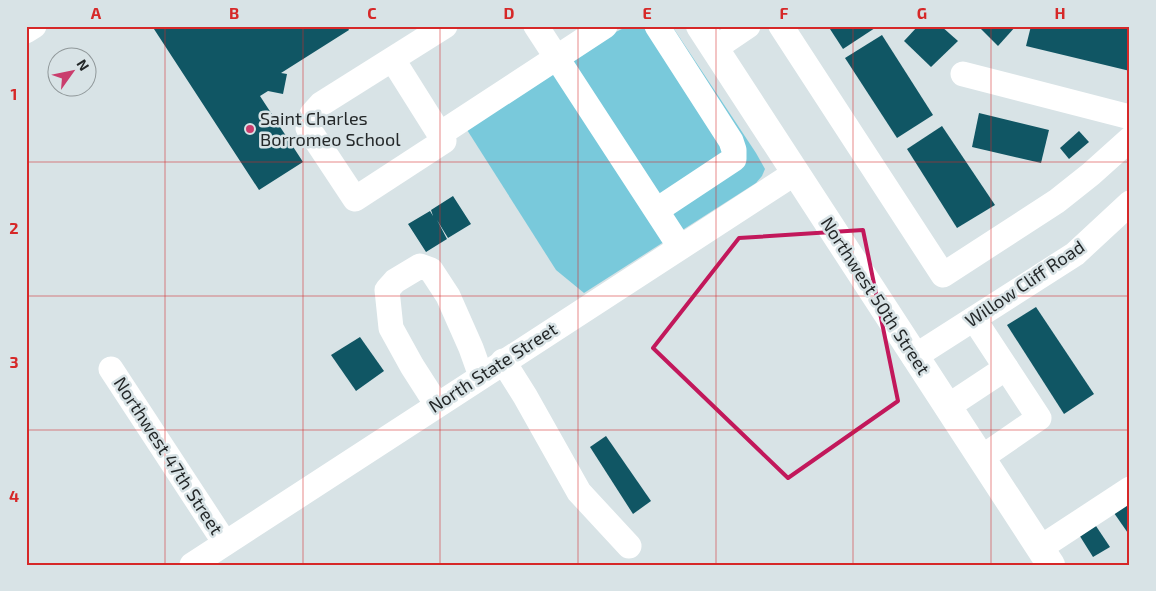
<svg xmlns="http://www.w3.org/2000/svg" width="1156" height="591" viewBox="0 0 1156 591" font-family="'Exo 2',sans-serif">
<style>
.green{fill:#79c9db}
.building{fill:#105664}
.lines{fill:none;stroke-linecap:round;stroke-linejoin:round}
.minor{stroke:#fff;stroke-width:25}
.major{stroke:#fff;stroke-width:28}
.marked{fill:none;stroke:#c2185b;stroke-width:4;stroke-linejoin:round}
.grid{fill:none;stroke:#d62828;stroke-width:1;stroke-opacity:0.55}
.poi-dot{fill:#ca3d6d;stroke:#d8e3e6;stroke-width:2}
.labels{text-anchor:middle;stroke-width:5;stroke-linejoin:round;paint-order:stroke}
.poi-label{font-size:18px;fill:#242829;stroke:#d8e3e6;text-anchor:start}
.street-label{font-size:18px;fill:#242829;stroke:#d8e3e6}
.neatline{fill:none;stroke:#d62828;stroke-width:2}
.grid-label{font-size:16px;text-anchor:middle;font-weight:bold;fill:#d62828}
</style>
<rect width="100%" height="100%" fill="#d8e3e6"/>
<!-- green -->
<path class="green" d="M 628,26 L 672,26 L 756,153 L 765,169 L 762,176 L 756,183 L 584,293 L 556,270 L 455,111 Z"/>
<!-- building -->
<g class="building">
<path d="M 152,26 L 347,26 L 349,30 L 281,73 L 287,74 L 283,94 L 268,91 L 260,96 L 303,162 L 259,190 Z"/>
<path d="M 828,26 L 878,26 L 843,49 Z"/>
<path d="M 918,26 L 941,26 L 958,41 L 931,67 L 904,41 Z"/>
<path d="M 978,26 L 1016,26 L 998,46 Z"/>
<path d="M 1031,26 L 1120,26 L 1130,29 L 1130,71 L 1026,46 Z"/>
<path d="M 882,35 L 933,115 L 897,138 L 845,58 Z"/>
<path d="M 979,113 L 1049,130 L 1041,163 L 972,147 Z"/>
<path d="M 942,126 L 995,205 L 957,228 L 907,149 Z"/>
<path d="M 1079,131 L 1089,142 L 1069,159 L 1060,148 Z"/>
<path d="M 453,196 L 471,224 L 448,238 L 437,220 L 447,239 L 426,252 L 408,224 L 430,211 L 433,216 L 431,210 Z"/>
<path d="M 1036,307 L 1094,394 L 1064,414 L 1007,325 Z"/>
<path d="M 360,337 L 384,371 L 356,391 L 331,355 Z"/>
<path d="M 606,436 L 651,501 L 633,514 L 590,447 Z"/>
<path d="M 1130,503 L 1130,536 L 1114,513 Z"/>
<path d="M 1092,520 L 1110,547 L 1093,557 L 1076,530 Z"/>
</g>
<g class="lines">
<!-- minor -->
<g class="minor">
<path d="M 536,26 L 680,247"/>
<path d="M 781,26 L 943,275 L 1057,201 L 1091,174 L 1130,139"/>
<path d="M 26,31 L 34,26"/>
<path d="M 714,49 L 748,26"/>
<path d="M 393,60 L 444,141 L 355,199 L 308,128 L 312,114 L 321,104 L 445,26"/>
<path d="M 963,74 L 1130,117"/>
<path d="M 440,134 L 605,26"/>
<path d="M 657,210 L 734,159 L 734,150 L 731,141 L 657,26"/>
<path d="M 974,319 L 1039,418 L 981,458"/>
<path d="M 914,357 L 1075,254 L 1130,203"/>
<path d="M 503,361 L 525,396 L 579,492 L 629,546"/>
<path d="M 111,369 L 225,543"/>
<path d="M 437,405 L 412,366 L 391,328 L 387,290 L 395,281 L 420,266 L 431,270 L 448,296 L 471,348 L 481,376"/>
<path d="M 947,407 L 1006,368"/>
<path d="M 1040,548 L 1130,489"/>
<path d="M 192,565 L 795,173"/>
</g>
<!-- major -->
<path class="major" d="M 700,26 L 1051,565"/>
</g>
<!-- marked area -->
<path class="marked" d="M 863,230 L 898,401 L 788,478 L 653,348 L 739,238 Z"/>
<!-- grid -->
<path class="grid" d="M 165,26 L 165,565M 303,26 L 303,565M 440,26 L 440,565M 578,26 L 578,565M 716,26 L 716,565M 853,26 L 853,565M 991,26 L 991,565M 26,162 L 1130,162M 26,296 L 1130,296M 26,430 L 1130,430"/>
<!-- markers -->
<circle class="poi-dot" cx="250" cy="129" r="5"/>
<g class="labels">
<!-- poi labels -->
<g class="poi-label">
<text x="260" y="125">Saint Charles<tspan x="260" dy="21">Borromeo School</tspan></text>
</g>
<!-- street labels -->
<g class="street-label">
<text transform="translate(1025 284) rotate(-34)" y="6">Willow Cliff Road</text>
<text transform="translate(875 296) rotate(57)" y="6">Northwest 50th Street</text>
<text transform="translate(493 368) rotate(-33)" y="6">North State Street</text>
<text transform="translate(168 456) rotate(57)" y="6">Northwest 47th Street</text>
</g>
</g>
<!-- border -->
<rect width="1156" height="591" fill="none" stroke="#d8e3e6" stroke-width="55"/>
<!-- north arrow -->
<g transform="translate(72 72) rotate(57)"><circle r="24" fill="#d8e3e6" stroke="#90989a"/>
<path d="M0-4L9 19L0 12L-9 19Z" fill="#ca3d6d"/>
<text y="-8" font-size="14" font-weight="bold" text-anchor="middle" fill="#242829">N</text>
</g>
<rect x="28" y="28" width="1100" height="536" class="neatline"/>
<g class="grid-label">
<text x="96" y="19">A</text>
<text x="234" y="19">B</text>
<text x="372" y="19">C</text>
<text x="509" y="19">D</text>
<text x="647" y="19">E</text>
<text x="784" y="19">F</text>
<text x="922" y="19">G</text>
<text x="1060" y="19">H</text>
<text x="14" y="100">1</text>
<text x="14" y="234">2</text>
<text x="14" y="368">3</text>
<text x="14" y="502">4</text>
</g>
</svg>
